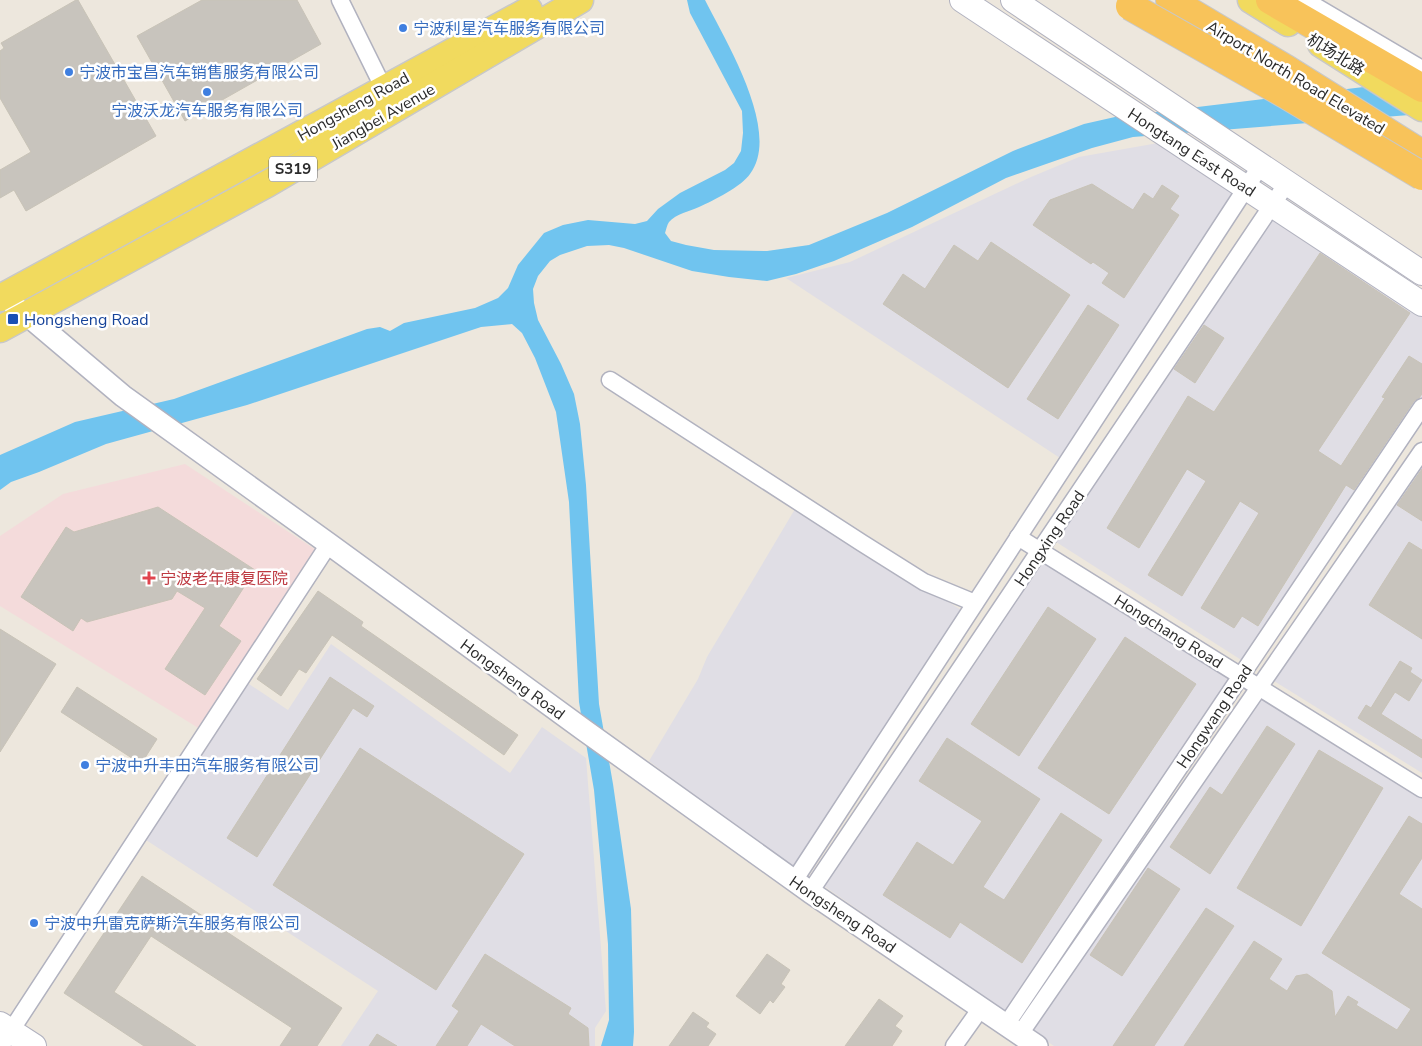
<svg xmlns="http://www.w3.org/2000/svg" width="1422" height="1046" viewBox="0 0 1422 1046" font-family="'Nunito Sans','Noto Sans SC',sans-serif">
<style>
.industrial{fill:#e0dee5}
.medical{fill:#f4dbdb}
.water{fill:#70c4ef}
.building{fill:#c8c4bd;stroke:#c8c3b7}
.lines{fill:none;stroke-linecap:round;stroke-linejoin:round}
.minor-casing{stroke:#b1b2bf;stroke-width:19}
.tertiary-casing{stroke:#b1b2bf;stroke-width:24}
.secondary-casing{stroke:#b1b2bf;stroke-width:26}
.primary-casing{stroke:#c8c8c8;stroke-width:29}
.trunk-casing{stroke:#c8c8c8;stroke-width:30}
.minor{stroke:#fff;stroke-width:16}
.tertiary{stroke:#fff;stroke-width:21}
.secondary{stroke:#fff;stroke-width:24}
.primary{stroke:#f1da5e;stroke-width:26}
.trunk{stroke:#f8c35a;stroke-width:28}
.trunk-bridge-casing{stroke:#c8c8c8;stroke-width:30;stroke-linecap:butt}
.trunk-bridge{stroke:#f8c35a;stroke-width:28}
.shop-dot{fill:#3f7fe0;stroke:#fff;stroke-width:2}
.transit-dot{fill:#1a4fb4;stroke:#fff;stroke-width:2}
.health-dot{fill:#e0444e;stroke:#fff;stroke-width:2}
.labels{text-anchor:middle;stroke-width:5;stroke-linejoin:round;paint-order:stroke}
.shield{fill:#fff;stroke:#6b6b6b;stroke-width:1}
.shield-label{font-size:15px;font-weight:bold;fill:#2b2b2b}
.shop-label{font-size:16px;fill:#366cbe;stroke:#fff;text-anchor:start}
.street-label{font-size:16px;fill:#2b2b2b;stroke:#fff}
.transit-label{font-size:16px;fill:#164399;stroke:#fff;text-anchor:start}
.health-label{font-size:16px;fill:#be3a42;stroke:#fff;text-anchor:start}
</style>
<rect width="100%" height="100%" fill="#ede7dd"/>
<!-- industrial -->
<g class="industrial">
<path d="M 1164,142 L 1240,188 L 1063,460 L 786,278 L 850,262 L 1031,177 L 1079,157 Z"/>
<path d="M 1273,210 L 1422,309 L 1422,399 L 1357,494 L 1246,663 L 1053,540 Z"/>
<path d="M 1422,456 L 1422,773 L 1269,678 Z"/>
<path d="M 795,509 L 963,611 L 793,871 L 649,761 L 698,679 L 707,657 Z"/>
<path d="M 1041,557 L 1235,677 L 1009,1014 L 821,884 Z"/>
<path d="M 331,644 L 510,773 L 542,727 L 586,758 L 606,1011 L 595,1028 L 595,1046 L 341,1046 L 378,991 L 146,840 L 246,682 L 288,710 Z"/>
<path d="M 1261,695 L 1422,796 L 1422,1046 L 1054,1046 L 1028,1028 Z"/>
</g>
<!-- medical -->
<path class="medical" d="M 185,464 L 316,550 L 200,729 L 0,606 L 0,536 L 63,494 Z"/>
<!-- water -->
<path class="water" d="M 687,0 L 705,0 C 725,40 782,132 750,174 C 742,186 713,201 699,207 C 690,211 676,214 669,222 C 667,225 666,230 665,233 L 671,241 L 686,245 L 714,250 L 767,251 L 809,245 L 887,213 L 1013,151 L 1084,124 L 1115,117 L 1422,80 L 1422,114 L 1133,137 L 1092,148 L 1006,178 L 912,227 L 834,261 L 796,274 L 767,281 L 729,277 L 692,271 L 624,248 L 609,245 L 587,246 L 560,255 L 550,261 L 538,276 L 533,289 L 534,303 L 538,320 L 561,364 L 574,394 L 580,424 L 586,485 L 599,704 L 613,784 L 631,909 L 634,1032 L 633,1046 L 601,1046 L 609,1020 L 608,944 L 594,790 L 579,702 L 569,502 L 556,412 L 535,358 L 522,333 L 512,324 L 481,327 L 247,405 L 106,444 L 39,472 L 11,482 L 0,490 L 0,455 L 75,422 L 174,399 L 367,329 L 380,327 L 390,331 L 404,323 L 475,308 L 498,298 L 508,288 L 518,265 L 544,233 L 563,225 L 588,220 L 635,224 L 647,221 L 658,209 L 680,193 L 725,170 L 734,163 L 741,151 L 743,133 L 742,111 L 690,13 Z"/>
<!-- building -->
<g class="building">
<path d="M 76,0 L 78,0 L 156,136 L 26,211 L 14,190 L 0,198 L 0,170 L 31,152 L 0,98 L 0,51 L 4,48 L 1,43 Z"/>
<path d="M 202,0 L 297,0 L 321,44 L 185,121 L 137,36 Z"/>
<path d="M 1092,184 L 1133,210 L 1144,193 L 1153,199 L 1162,185 L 1179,196 L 1170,209 L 1179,215 L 1124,298 L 1102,283 L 1109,273 L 1093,262 L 1091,264 L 1033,225 L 1050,200 Z"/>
<path d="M 991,242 L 1070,295 L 1008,388 L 883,304 L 903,274 L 925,289 L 954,245 L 978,261 Z"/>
<path d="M 1320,253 L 1410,313 L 1318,451 L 1341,466 L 1385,398 L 1382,397 L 1409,356 L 1422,364 L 1422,394 L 1419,398 L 1414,401 L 1354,490 L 1346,485 L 1258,626 L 1242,616 L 1234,628 L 1201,608 L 1259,513 L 1240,501 L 1182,596 L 1148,575 L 1206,481 L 1187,469 L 1139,548 L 1107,528 L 1188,396 L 1214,412 Z"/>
<path d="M 1088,305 L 1119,325 L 1058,419 L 1027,399 Z"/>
<path d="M 1204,325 L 1224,338 L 1195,383 L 1174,369 Z"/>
<path d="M 1422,469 L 1422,521 L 1397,505 Z"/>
<path d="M 158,507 L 255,570 L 219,626 L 241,641 L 205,695 L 165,669 L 205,608 L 177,591 L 172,599 L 87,622 L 81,618 L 73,631 L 21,597 L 66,527 L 74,532 Z"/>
<path d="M 1409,542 L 1422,550 L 1422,639 L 1369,605 Z"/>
<path d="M 318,591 L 363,622 L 361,626 L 518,735 L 504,755 L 332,635 L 306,673 L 299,669 L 281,696 L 257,679 Z"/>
<path d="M 1048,607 L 1096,639 L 1019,756 L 971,724 Z"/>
<path d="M 0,629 L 56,664 L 0,752 Z"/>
<path d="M 1125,637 L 1196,684 L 1109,814 L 1038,768 Z"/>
<path d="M 1400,661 L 1412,668 L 1410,672 L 1422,680 L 1409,701 L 1395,692 L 1381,714 L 1422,740 L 1422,758 L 1358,718 L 1366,705 L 1371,708 Z"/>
<path d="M 330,677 L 374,706 L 367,717 L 353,708 L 257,857 L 227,838 Z"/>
<path d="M 77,687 L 157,739 L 141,764 L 61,712 Z"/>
<path d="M 1267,726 L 1295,744 L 1210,874 L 1170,847 L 1210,787 L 1222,795 Z"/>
<path d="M 947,738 L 1040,799 L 983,887 L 1004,900 L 1061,813 L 1102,840 L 1022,963 L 960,922 L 950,938 L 883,895 L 917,842 L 953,865 L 982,821 L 919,781 Z"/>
<path d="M 360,748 L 524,854 L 436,990 L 273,885 Z"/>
<path d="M 1319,750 L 1383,788 L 1301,926 L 1237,888 Z"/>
<path d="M 1409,816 L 1422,824 L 1422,858 L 1399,894 L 1422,909 L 1422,1046 L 1184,1046 L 1254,941 L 1282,959 L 1269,979 L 1287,991 L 1296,976 L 1307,974 L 1332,991 L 1335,1017 L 1348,996 L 1358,1002 L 1356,1005 L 1397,1030 L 1411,1009 L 1322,953 Z"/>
<path d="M 1148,868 L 1180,889 L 1122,976 L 1090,955 Z"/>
<path d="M 142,876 L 342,1008 L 317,1046 L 280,1046 L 292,1028 L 151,936 L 114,992 L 196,1046 L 144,1046 L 64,993 Z"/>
<path d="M 1206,908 L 1234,926 L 1154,1046 L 1113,1046 Z"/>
<path d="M 485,954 L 571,1008 L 568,1014 L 588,1028 L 589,1046 L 515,1046 L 481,1024 L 467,1046 L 436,1046 L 459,1011 L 452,1006 Z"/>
<path d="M 767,954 L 790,970 L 781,984 L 785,987 L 773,1003 L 770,1000 L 760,1014 L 736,996 Z"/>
<path d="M 879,999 L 903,1016 L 895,1026 L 902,1031 L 892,1046 L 845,1046 Z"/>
<path d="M 693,1012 L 709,1023 L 706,1027 L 716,1034 L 708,1046 L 669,1046 Z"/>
<path d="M 377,1034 L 397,1046 L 369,1046 Z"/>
</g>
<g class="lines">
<!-- minor casing -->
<g class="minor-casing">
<g id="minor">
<path d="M 340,0 L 384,89"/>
<path d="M 610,380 L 862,543 L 924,582 L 975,603"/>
<path d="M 1018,537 L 1422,789"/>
<path d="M 794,881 L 1261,165"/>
<path d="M 810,892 L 1287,183"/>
<path d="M 1006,1025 L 1422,407"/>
<path d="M 1020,1034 L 1422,451"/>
<path d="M 1,1046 L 329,544"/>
<path d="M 954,1046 L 981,1008"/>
</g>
</g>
<!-- tertiary casing -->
<g class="tertiary-casing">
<g id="tertiary">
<path d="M 1300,0 L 1422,72"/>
<path d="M 15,307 L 26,314 L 123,396 L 329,544 L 584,730 L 810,892 L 1037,1046"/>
</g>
</g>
<!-- secondary casing -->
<g class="secondary-casing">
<g id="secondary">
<path d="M 962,0 L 1422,304"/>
<path d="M 1013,0 L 1422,273"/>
<path d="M 0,1024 L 34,1046"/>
</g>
</g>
<!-- primary casing -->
<g class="primary-casing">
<g id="primary">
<path d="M 1251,0 L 1288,23"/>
<path d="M 1321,44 L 1422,108"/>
<path d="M 0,298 L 529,10"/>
<path d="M 0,329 L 267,184 L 580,0"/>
</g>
</g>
<!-- trunk casing -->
<g class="trunk-casing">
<g id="trunk">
<path d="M 1170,0 L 1286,69 L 1422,154"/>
<path d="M 1270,0 L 1422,88"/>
</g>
</g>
<!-- minor -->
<use href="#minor" class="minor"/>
<!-- tertiary -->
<use href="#tertiary" class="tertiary"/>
<!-- secondary -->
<use href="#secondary" class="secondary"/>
<!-- primary -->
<use href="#primary" class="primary"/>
<!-- trunk -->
<use href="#trunk" class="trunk"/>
<!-- trunk-bridge casing -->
<g class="trunk-bridge-casing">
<path id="trunk-bridge" d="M 1130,6 L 1285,94 L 1422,176"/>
</g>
<!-- trunk-bridge -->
<use href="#trunk-bridge" class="trunk-bridge"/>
</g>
<!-- markers -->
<g class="shop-dot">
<circle cx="403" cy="28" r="5"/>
<circle cx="69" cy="72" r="5"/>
<circle cx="207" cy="92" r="5"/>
<circle cx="85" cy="765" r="5"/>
<circle cx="34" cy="923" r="5"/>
</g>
<rect class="transit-dot" x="7" y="313" width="12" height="12" rx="2.5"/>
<path class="health-dot" d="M146.5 570.5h5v5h5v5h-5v5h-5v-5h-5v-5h5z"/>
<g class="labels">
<!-- shield labels -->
<rect class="shield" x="269" y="156.5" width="48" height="25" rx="4"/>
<g class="shield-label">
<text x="293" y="174">S319</text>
</g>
<!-- shop labels -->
<g class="shop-label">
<text x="413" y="34">宁波利星汽车服务有限公司</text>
<text x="79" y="78">宁波市宝昌汽车销售服务有限公司</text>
<text x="207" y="116" text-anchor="middle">宁波沃龙汽车服务有限公司</text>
<text x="95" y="771">宁波中升丰田汽车服务有限公司</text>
<text x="44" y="929">宁波中升雷克萨斯汽车服务有限公司</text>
</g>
<!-- street labels -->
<g class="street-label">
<text transform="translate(1336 54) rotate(32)" y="6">机场北路</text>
<text transform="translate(1296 77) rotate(31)" y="6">Airport North Road Elevated</text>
<text transform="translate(353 106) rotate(-29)" y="6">Hongsheng Road</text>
<text transform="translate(383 116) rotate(-30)" y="6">Jiangbei Avenue</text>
<text transform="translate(1192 152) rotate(33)" y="6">Hongtang East Road</text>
<text transform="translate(1049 538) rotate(-56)" y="6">Hongxing Road</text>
<text transform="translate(1169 631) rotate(32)" y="6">Hongchang Road</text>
<text transform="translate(513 679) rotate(36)" y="6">Hongsheng Road</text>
<text transform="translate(1214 716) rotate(-56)" y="6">Hongwang Road</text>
<text transform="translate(843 914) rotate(34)" y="6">Hongsheng Road</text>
</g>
<!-- transit labels -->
<g class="transit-label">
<text x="24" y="325">Hongsheng Road</text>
</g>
<!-- health labels -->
<g class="health-label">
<text x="160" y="584">宁波老年康复医院</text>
</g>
</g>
</svg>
